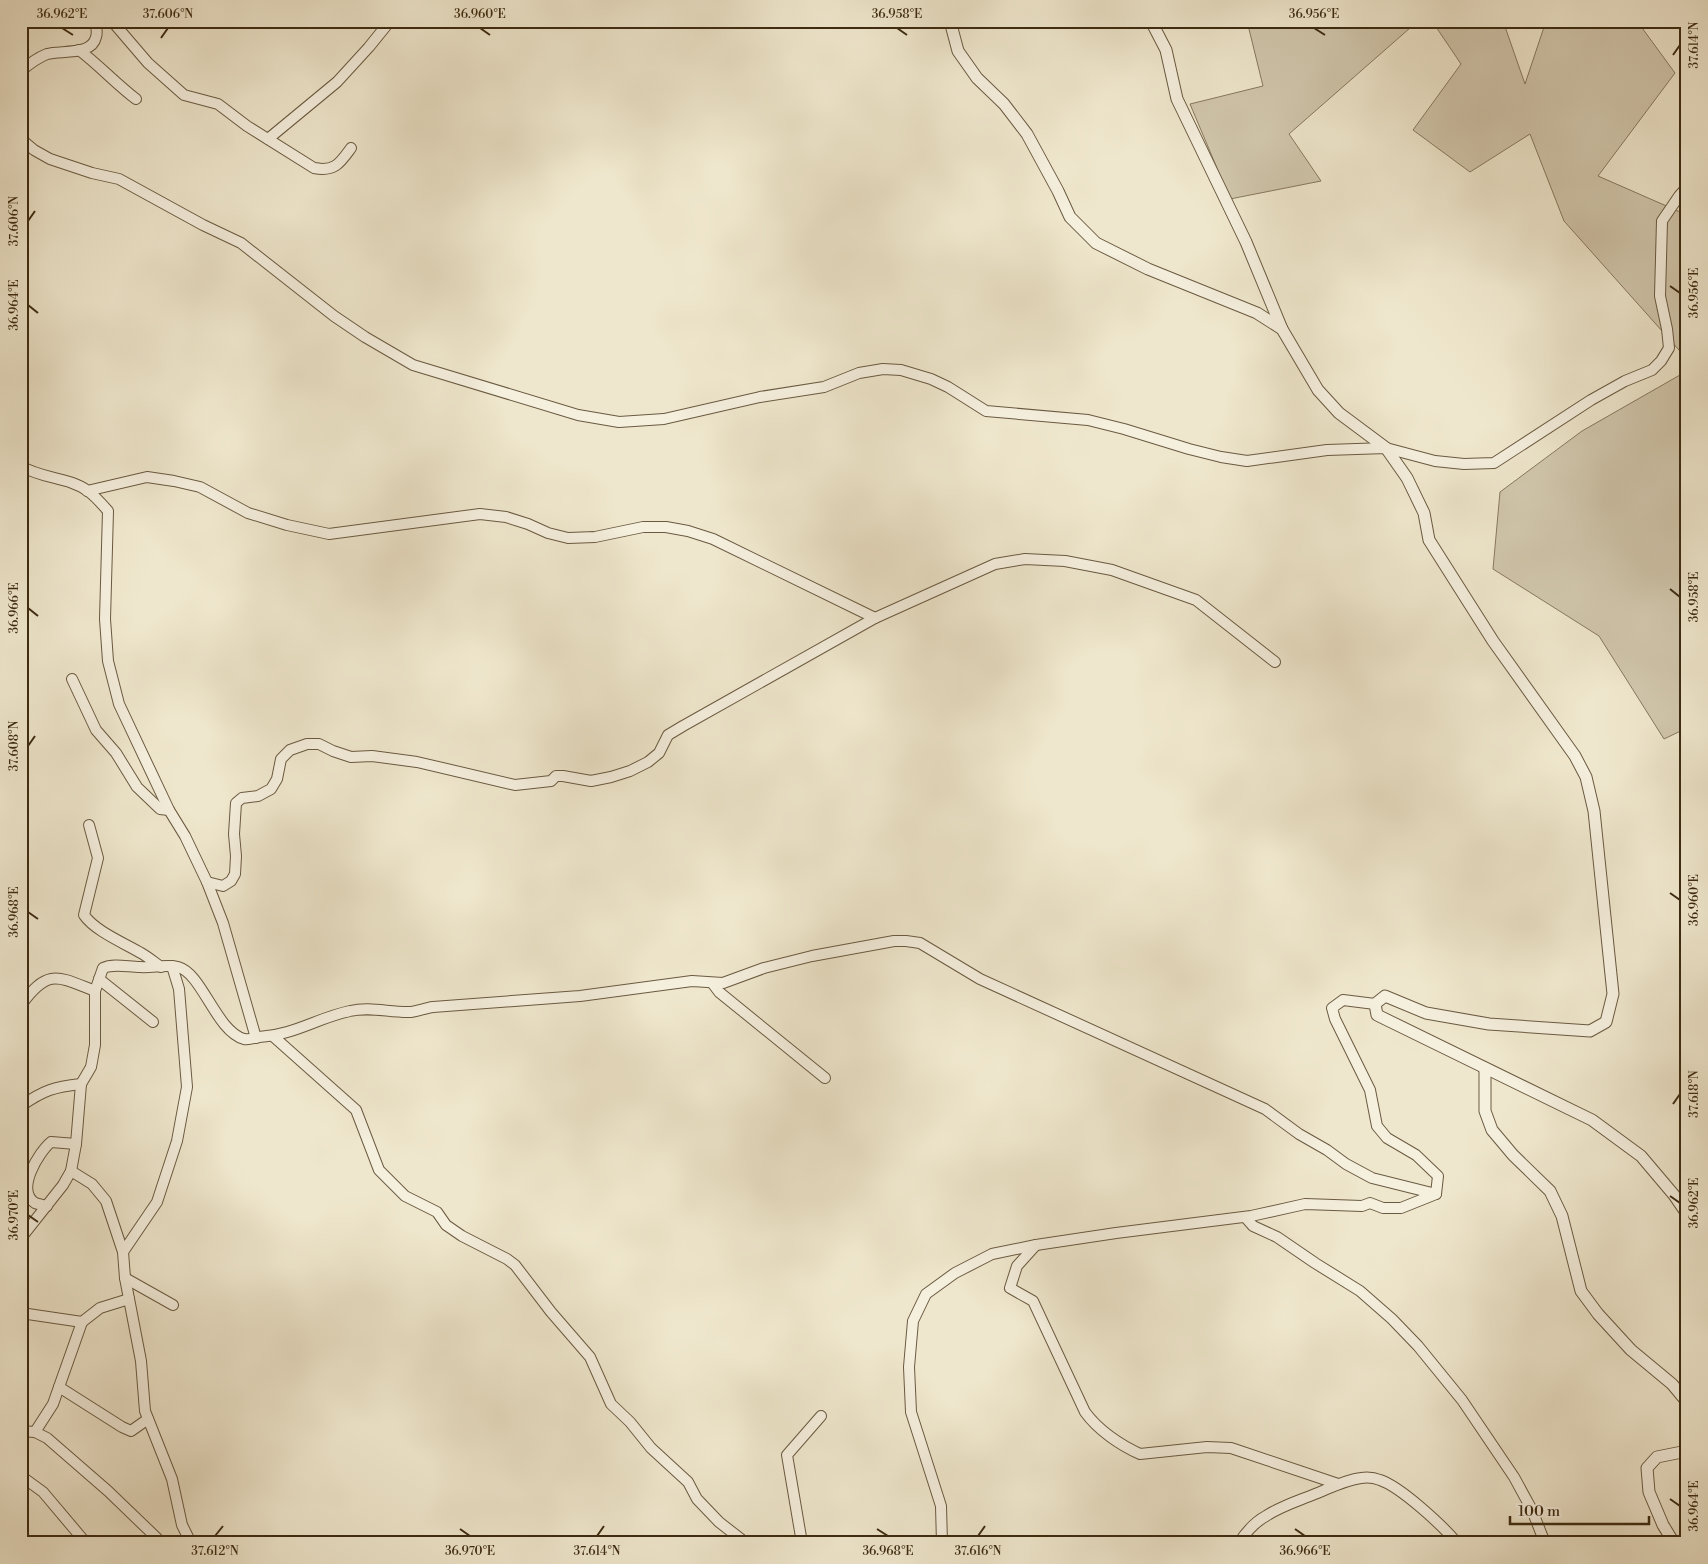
<svg xmlns="http://www.w3.org/2000/svg" width="1708" height="1564" viewBox="0 0 1708 1564" font-family="'Libre Bodoni',serif">
<style>
.green{fill:#d1c7ad;stroke:#87795f}
.lines{fill:none;stroke-linecap:round;stroke-linejoin:round}
.minor-casing{stroke:#6a5a40;stroke-width:12}
.tertiary-casing{stroke:#6a5a40;stroke-width:13}
.minor{stroke:#f5efde;stroke-width:10}
.tertiary{stroke:#f5efde;stroke-width:11}
.ticks{fill:none;stroke:#3d2b11;stroke-width:2}
.neatline{fill:none;stroke:#3d2b11;stroke-width:2}
.ticks-label{font-size:12px;text-anchor:middle;fill:#3d2b11}
</style>
<rect width="100%" height="100%" fill="#efe7cd"/>
<filter id="stains"><feTurbulence type="fractalNoise" baseFrequency=".004" numOctaves="4"/><feColorMatrix values="0 0 0 0 .2 0 0 0 0 .09 0 0 0 0 .02 0 0 0 .5 -.17"/></filter>
<radialGradient id="worn" r=".72"><stop offset=".6" stop-color="#630" stop-opacity="0"/><stop offset="1" stop-color="#630" stop-opacity=".3"/></radialGradient>
<!-- green -->
<g class="green">
<path d="M 1247,21 L 1418,21 L 1289,134 L 1321,181 L 1230,199 L 1190,104 L 1263,86 Z"/>
<path d="M 1432,21 L 1503,21 L 1525,84 L 1546,21 L 1637,21 L 1675,73 L 1598,176 L 1687,215 L 1687,359 L 1564,221 L 1530,134 L 1470,172 L 1413,130 L 1461,64 Z"/>
<path d="M 1687,371 L 1687,728 L 1664,739 L 1599,636 L 1493,569 L 1500,492 L 1582,431 Z"/>
</g>
<g class="lines">
<!-- minor casing -->
<g class="minor-casing">
<g id="minor">
<path d="M 112,21 L 148,63 L 184,95 L 218,104 L 247,126 L 314,168 C 335,172 340,163 351,148"/>
<path d="M 79,50 C 99,65 116,84 136,99"/>
<path d="M 21,71 C 29,64 37,58 47,54 C 61,50 92,56 96,37 C 98,32 96,26 95,21"/>
<path d="M 21,139 L 34,150 L 50,159 L 92,173 L 119,179 L 203,225 L 241,243 L 334,316 L 365,337 L 413,365 L 578,415 L 619,422 L 664,419 L 760,397 L 824,387 L 859,373 L 883,369 L 901,370 L 931,379 L 948,387 L 986,411 L 1088,420 L 1124,429 L 1189,449 L 1221,457 L 1247,461 L 1327,450 L 1386,448 L 1435,461 L 1464,464 L 1494,463 L 1591,400 L 1625,381 L 1652,370 L 1661,361 L 1669,348 L 1667,329 L 1660,296 L 1662,221 L 1679,196 L 1687,187"/>
<path d="M 268,139 L 337,82 L 369,47 L 390,21"/>
<path d="M 21,466 C 42,479 69,477 88,491 C 96,497 102,504 108,511 L 105,619 L 108,661 L 119,704 L 169,810 L 185,836 L 207,882 L 223,923 L 256,1038"/>
<path d="M 87,491 L 147,477 L 174,481 L 200,487 L 248,513 L 287,525 L 329,534 L 480,514 L 506,517 L 528,524 L 548,533 L 568,538 L 595,537 L 643,527 L 666,527 L 688,531 L 713,539 L 875,618"/>
<path d="M 72,679 L 96,730 L 116,753 L 137,787 L 160,809 L 169,810"/>
<path d="M 89,825 L 98,858 L 84,915 C 95,931 124,943 141,953 C 148,957 154,962 161,967"/>
<path d="M 207,882 L 223,886 L 231,881 L 235,874 L 236,856 L 234,834 L 236,803 L 242,798 L 258,796 L 271,789 L 277,779 L 281,759 L 290,750 L 307,744 L 319,744 L 333,751 L 351,757 L 372,756 L 417,762 L 515,785 L 551,781 L 556,776 L 563,776 L 591,781 L 611,777 L 630,771 L 648,762 L 659,753 L 668,735 L 683,726 L 875,618 L 995,564 L 1025,559 L 1065,561 L 1112,570 L 1196,600 L 1275,662"/>
<path d="M 99,979 L 153,1022"/>
<path d="M 713,984 L 719,992 L 825,1078"/>
<path d="M 21,1005 C 48,968 57,976 95,991"/>
<path d="M 274,1037 L 356,1110 L 379,1170 L 405,1196 L 437,1212 L 446,1225 L 462,1236 L 507,1259 L 515,1265 L 551,1312 L 590,1357 L 611,1404 L 630,1422 L 651,1448 L 688,1482 L 697,1499 L 719,1522 L 746,1543"/>
<path d="M 21,1106 C 44,1090 54,1087 81,1084"/>
<path d="M 71,1171 L 92,1184 L 106,1201 L 123,1252 L 125,1278 L 141,1361 L 145,1411 L 172,1479 L 182,1525 L 191,1543"/>
<path d="M 47,1206 C 43,1205 38,1204 35,1203 C 15,1190 39,1152 51,1142 L 76,1144"/>
<path d="M 1245,1217 L 1253,1226 L 1277,1237 L 1315,1263 L 1360,1291 L 1392,1319 L 1418,1346 L 1462,1400 L 1514,1477 L 1532,1510 L 1545,1543"/>
<path d="M 21,1238 L 63,1185 L 71,1171 L 76,1144 L 81,1084 L 91,1067 L 95,1045 L 95,991 L 103,968 C 114,963 128,967 140,967 C 152,968 167,964 178,967 C 202,973 216,1031 244,1039 C 249,1040 254,1038 259,1037 C 294,1035 317,1018 350,1011 C 371,1006 390,1013 411,1012 C 418,1011 426,1008 433,1007 L 580,996 L 692,981 L 723,983 L 764,968 L 812,956 L 894,941 L 906,941 L 920,943 L 980,979 L 1265,1109 L 1299,1134 L 1327,1150 L 1346,1164 L 1372,1178 L 1436,1194 L 1438,1176 L 1416,1155 L 1387,1138 L 1377,1126 L 1370,1090 L 1335,1019 L 1332,1008 L 1343,1000 L 1375,1004"/>
<path d="M 1036,1245 L 1017,1266 L 1010,1288 L 1033,1301 L 1085,1412 C 1098,1430 1120,1445 1140,1454 L 1207,1447 L 1231,1448 L 1338,1484"/>
<path d="M 123,1252 L 157,1202 L 177,1141 L 187,1087 L 179,989 L 172,966"/>
<path d="M 125,1278 L 173,1305"/>
<path d="M 21,1313 L 82,1322"/>
<path d="M 59,1387 L 122,1427 L 131,1431 L 148,1419"/>
<path d="M 21,1431 L 35,1432 L 47,1438 L 108,1491 L 162,1543"/>
<path d="M 35,1432 L 53,1404 L 82,1322 L 100,1308 L 129,1299"/>
<path d="M 21,1476 L 43,1492 L 86,1543"/>
<path d="M 802,1543 L 787,1455 L 821,1416"/>
<path d="M 942,1543 L 941,1506 L 911,1412 L 909,1367 L 913,1321 L 926,1294 L 955,1273 L 992,1254 L 1036,1245 L 1116,1233 L 1251,1216 L 1305,1204 L 1362,1206 L 1370,1203 L 1383,1208 L 1401,1208 L 1436,1194"/>
<path d="M 1239,1543 C 1246,1532 1255,1522 1266,1516 C 1281,1506 1298,1501 1315,1494 C 1330,1488 1345,1480 1361,1478 C 1367,1477 1375,1478 1380,1480 C 1401,1487 1443,1526 1457,1543"/>
</g>
</g>
<!-- tertiary casing -->
<g class="tertiary-casing">
<g id="tertiary">
<path d="M 950,21 L 958,51 L 977,78 L 1004,104 L 1027,134 L 1058,191 L 1070,217 L 1096,243 L 1148,269 L 1257,313 L 1282,329 L 1318,390 L 1339,413 L 1386,448 L 1407,478 L 1424,513 L 1429,540 L 1493,641 L 1575,756 L 1586,777 L 1594,811 L 1613,994 L 1606,1022 L 1590,1031 L 1489,1024 L 1426,1013 L 1385,996 L 1375,1004 L 1377,1015 L 1592,1120 L 1641,1156 L 1674,1195 L 1687,1214"/>
<path d="M 1151,21 L 1166,50 L 1177,99 L 1246,242 L 1282,329"/>
<path d="M 1485,1068 L 1485,1111 L 1492,1130 L 1513,1155 L 1550,1191 L 1562,1216 L 1581,1291 L 1598,1314 L 1631,1350 L 1672,1384 L 1687,1402"/>
<path d="M 1674,1543 L 1663,1525 L 1649,1492 L 1647,1468 L 1657,1457 L 1687,1451"/>
</g>
</g>
<!-- minor -->
<use href="#minor" class="minor"/>
<!-- tertiary -->
<use href="#tertiary" class="tertiary"/>
</g>
<!-- ticks -->
<path class="ticks" d="M 62,28 L 73,35M 480,28 L 490,35M 897,28 L 907,35M 1314,28 L 1325,35M 161,38 L 168,28M 1673,55 L 1680,45M 28,221 L 35,211M 1670,286 L 1680,293M 28,305 L 38,313M 1670,589 L 1680,597M 28,608 L 38,616M 28,746 L 35,736M 1670,893 L 1680,900M 28,912 L 38,919M 1673,1104 L 1680,1094M 1670,1196 L 1680,1203M 28,1215 L 38,1222M 1670,1499 L 1680,1506M 460,1529 L 470,1536M 877,1529 L 888,1536M 1295,1529 L 1305,1536M 215,1536 L 223,1526M 597,1536 L 604,1526M 978,1536 L 985,1526"/>
<!-- margin -->
<rect width="1708" height="1564" fill="none" stroke="#efe7cd" stroke-width="55"/>
<!-- scale -->
<path d="M1510 1516v8h139v-8" fill="none" stroke="#3d2b11" stroke-width="2.5"/>
<text x="1518" y="1516" font-size="15" fill="#3d2b11" stroke="#f5efde" stroke-width="4" paint-order="stroke">100 m</text>
<rect x="28" y="28" width="1652" height="1508" class="neatline"/>
<g class="ticks-label">
<text x="62" y="18">36.962°E</text>
<text x="168" y="18">37.606°N</text>
<text x="480" y="18">36.960°E</text>
<text x="897" y="18">36.958°E</text>
<text x="1314" y="18">36.956°E</text>
<text transform="translate(1694 45) rotate(-90)" y="4">37.614°N</text>
<text transform="translate(14 221) rotate(-90)" y="4">37.606°N</text>
<text transform="translate(1694 293) rotate(-90)" y="4">36.956°E</text>
<text transform="translate(14 305) rotate(-90)" y="4">36.964°E</text>
<text transform="translate(1694 597) rotate(-90)" y="4">36.958°E</text>
<text transform="translate(14 608) rotate(-90)" y="4">36.966°E</text>
<text transform="translate(14 746) rotate(-90)" y="4">37.608°N</text>
<text transform="translate(1694 900) rotate(-90)" y="4">36.960°E</text>
<text transform="translate(14 912) rotate(-90)" y="4">36.968°E</text>
<text transform="translate(1694 1094) rotate(-90)" y="4">37.618°N</text>
<text transform="translate(1694 1203) rotate(-90)" y="4">36.962°E</text>
<text transform="translate(14 1215) rotate(-90)" y="4">36.970°E</text>
<text transform="translate(1694 1506) rotate(-90)" y="4">36.964°E</text>
<text x="215" y="1555">37.612°N</text>
<text x="470" y="1555">36.970°E</text>
<text x="597" y="1555">37.614°N</text>
<text x="888" y="1555">36.968°E</text>
<text x="978" y="1555">37.616°N</text>
<text x="1305" y="1555">36.966°E</text>
</g>
<rect width="100%" height="100%" filter="url(#stains)"/>
<rect width="100%" height="100%" fill="url(#worn)"/>
</svg>
